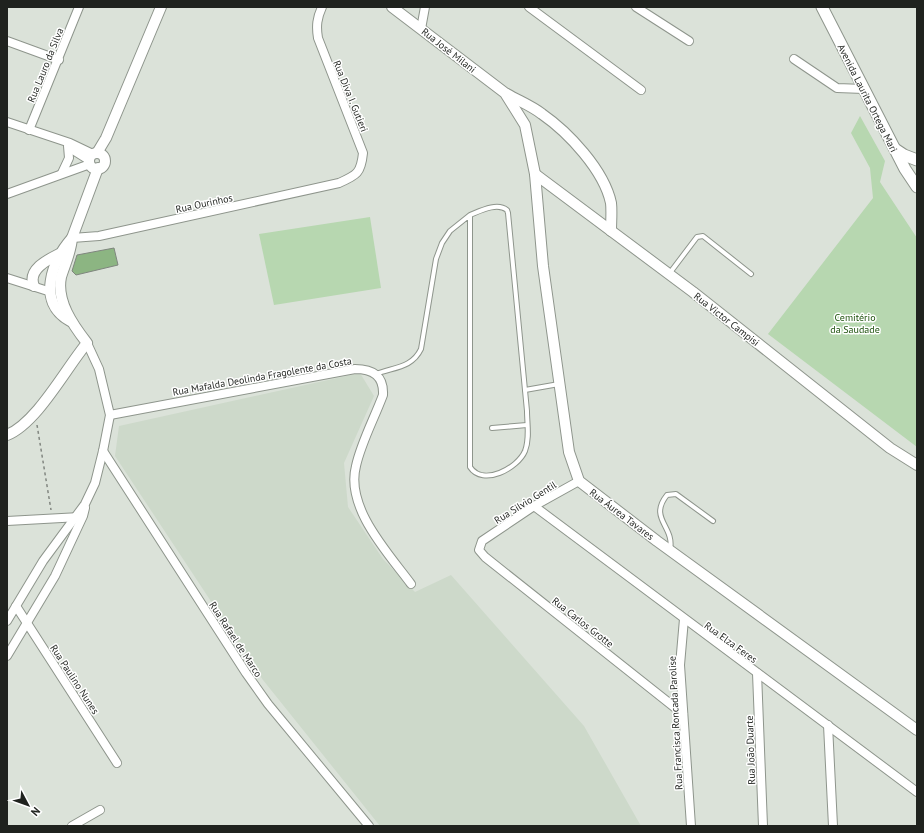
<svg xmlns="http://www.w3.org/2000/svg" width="924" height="833" viewBox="0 0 924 833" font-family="'PT Sans',sans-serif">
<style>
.built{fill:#cdd9ca}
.green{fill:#b7d7b0}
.building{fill:#8cb582;stroke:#7f867e}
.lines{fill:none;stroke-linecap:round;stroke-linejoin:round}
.service-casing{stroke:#8e958c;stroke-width:6}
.minor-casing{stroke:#8e958c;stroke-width:10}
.tertiary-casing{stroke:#8e958c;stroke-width:12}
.secondary-casing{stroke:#8e958c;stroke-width:13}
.path{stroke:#828781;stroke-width:1.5;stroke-dasharray:3 3;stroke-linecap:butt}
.service{stroke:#fff;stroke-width:4}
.minor{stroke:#fff;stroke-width:8}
.tertiary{stroke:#fff;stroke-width:10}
.secondary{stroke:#fff;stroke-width:11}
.labels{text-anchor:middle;stroke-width:3;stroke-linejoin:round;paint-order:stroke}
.street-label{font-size:10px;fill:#1f221e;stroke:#fff}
.park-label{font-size:10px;fill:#1b500a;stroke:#fff}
</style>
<rect width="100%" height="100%" fill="#dbe2d9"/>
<!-- built -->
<path class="built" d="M 360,373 L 374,396 L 344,463 L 348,507 L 383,559 L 415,592 L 451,575 L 584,726 L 641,826 L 380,826 L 263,680 L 115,456 L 119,426 Z"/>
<!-- green -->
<g class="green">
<path d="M 860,116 L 885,161 L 880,182 L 917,238 L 917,447 L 768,334 L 873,198 L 870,168 L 851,133 Z"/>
<path d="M 370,217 L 381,288 L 274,305 L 259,234 Z"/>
</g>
<!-- building -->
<path class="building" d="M 114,248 L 118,265 L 76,275 L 72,271 L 77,255 Z"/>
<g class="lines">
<!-- service casing -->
<g class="service-casing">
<g id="service">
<path d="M 669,274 L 697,237 L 703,236 L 751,274"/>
<path d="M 376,374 C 394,367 412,368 421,349 L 436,259 L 442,243 L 450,231 L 470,215 L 470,467 C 483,487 518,468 525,451 C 530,438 527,424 527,411 L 508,213 L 507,210 C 497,202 480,211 470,215"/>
<path d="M 525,390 L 559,384"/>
<path d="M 492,428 L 527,425"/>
<path d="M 670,550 C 675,526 648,519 667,495 L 676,494 L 713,521"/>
</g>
</g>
<!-- minor casing -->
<g class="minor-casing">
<g id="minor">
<path d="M 529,7 L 641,90"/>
<path d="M 636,7 L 689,41"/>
<path d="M 421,29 L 425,7"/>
<path d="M 7,41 L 59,60"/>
<path d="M 794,59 L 837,88 L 864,89"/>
<path d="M 7,122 L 70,143 L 93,154"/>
<path d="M 29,130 L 79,7"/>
<path d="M 70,148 L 89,160"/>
<path d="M 62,173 L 69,158 L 68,146"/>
<path d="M 7,194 L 90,164"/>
<path d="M 72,238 L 99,236 L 339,183 C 357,175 361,173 363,153 L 318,38 C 316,26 317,18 322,7"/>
<path d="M 7,278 L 51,292"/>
<path d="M 110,415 L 355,369 C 373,369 384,376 383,395 C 374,419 361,443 356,466 C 345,508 389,554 411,584"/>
<path d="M 103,451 L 246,673 L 268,704 L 369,826"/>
<path d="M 579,481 L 534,506 L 482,541 L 479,550 L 485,557 L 683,714"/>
<path d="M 534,506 L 917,792"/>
<path d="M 7,521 L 80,517"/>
<path d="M 16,606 L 117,763"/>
<path d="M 684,619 L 680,665 L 691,826"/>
<path d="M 7,621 L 43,561 L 85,504 L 95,483 L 103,451 L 110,415 L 99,369 L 87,343"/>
<path d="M 7,656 L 55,576 L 83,516 L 85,508"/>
<path d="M 757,673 L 763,826"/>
<path d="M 828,725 L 833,826"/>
<path d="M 72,826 L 100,810"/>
</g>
</g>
<!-- tertiary casing -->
<g class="tertiary-casing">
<g id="tertiary">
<path d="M 392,7 L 505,93 L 525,125 L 535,174 L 543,266 L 569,452 L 579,481 L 657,541 L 917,730"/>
<path d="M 507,94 C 519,101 532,106 542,114 C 568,132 604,170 611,203 C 612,211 611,222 611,231"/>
<path d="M 97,153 L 106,138 L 161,7"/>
<circle cx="97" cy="161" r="8"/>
<path d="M 535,174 L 693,292 L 890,448 L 917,465"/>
<path d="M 34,286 C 27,270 47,260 59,254"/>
<path d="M 70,321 C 36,302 52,261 72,238"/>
<path d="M 7,435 C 37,423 66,368 87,343 C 73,325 56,301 61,277 C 65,264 71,252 72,238 L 98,168"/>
</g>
</g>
<!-- secondary casing -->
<g class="secondary-casing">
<g id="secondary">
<path d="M 822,7 L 905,169 L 917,187"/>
<path d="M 895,149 L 904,155 L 917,160"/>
</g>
</g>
<!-- path -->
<path class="path" d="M 37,425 L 51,510"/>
<!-- service -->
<use href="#service" class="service"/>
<!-- minor -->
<use href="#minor" class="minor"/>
<!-- tertiary -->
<use href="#tertiary" class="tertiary"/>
<!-- secondary -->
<use href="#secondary" class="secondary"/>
</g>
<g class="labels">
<!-- street labels -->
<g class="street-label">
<text transform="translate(449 50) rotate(38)" y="4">Rua José Milani</text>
<text transform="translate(45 65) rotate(-68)" y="4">Rua Lauro da Silva</text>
<text transform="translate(351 96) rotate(68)" y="4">Rua Diva I. Gutieri</text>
<text transform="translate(868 98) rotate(63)" y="4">Avenida Laurita Ortega Mari</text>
<text transform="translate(204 203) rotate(-12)" y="4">Rua Ourinhos</text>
<text transform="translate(727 319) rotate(38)" y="4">Rua Victor Campisi</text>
<text transform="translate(262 376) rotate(-10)" y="4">Rua Mafalda Deolinda Fragolente da Costa</text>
<text transform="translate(525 502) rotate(-32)" y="4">Rua Silvio Gentil</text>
<text transform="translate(622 514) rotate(37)" y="4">Rua Áurea Tavares</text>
<text transform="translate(583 622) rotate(38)" y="4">Rua Carlos Grotte</text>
<text transform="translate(236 639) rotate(57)" y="4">Rua Rafael de Marco</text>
<text transform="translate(731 642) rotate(36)" y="4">Rua Elza Feres</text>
<text transform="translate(75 679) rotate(57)" y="4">Rua Paulino Nunes</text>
<text transform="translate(675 723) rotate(-93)" y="4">Rua Francisca Roncada Parolise</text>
<text transform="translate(750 750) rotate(-92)" y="4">Rua João Duarte</text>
</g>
<!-- park labels -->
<g class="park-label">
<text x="855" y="321">Cemitério<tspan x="855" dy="12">da Saudade</tspan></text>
</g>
</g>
<!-- border -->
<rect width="924" height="833" fill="none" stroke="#1f221e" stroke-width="16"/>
<!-- north arrow -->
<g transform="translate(28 805) rotate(131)" stroke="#ffffff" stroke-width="3" paint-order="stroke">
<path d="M0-3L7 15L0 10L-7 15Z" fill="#1f221e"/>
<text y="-6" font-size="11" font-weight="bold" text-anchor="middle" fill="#1f221e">N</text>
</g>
</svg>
